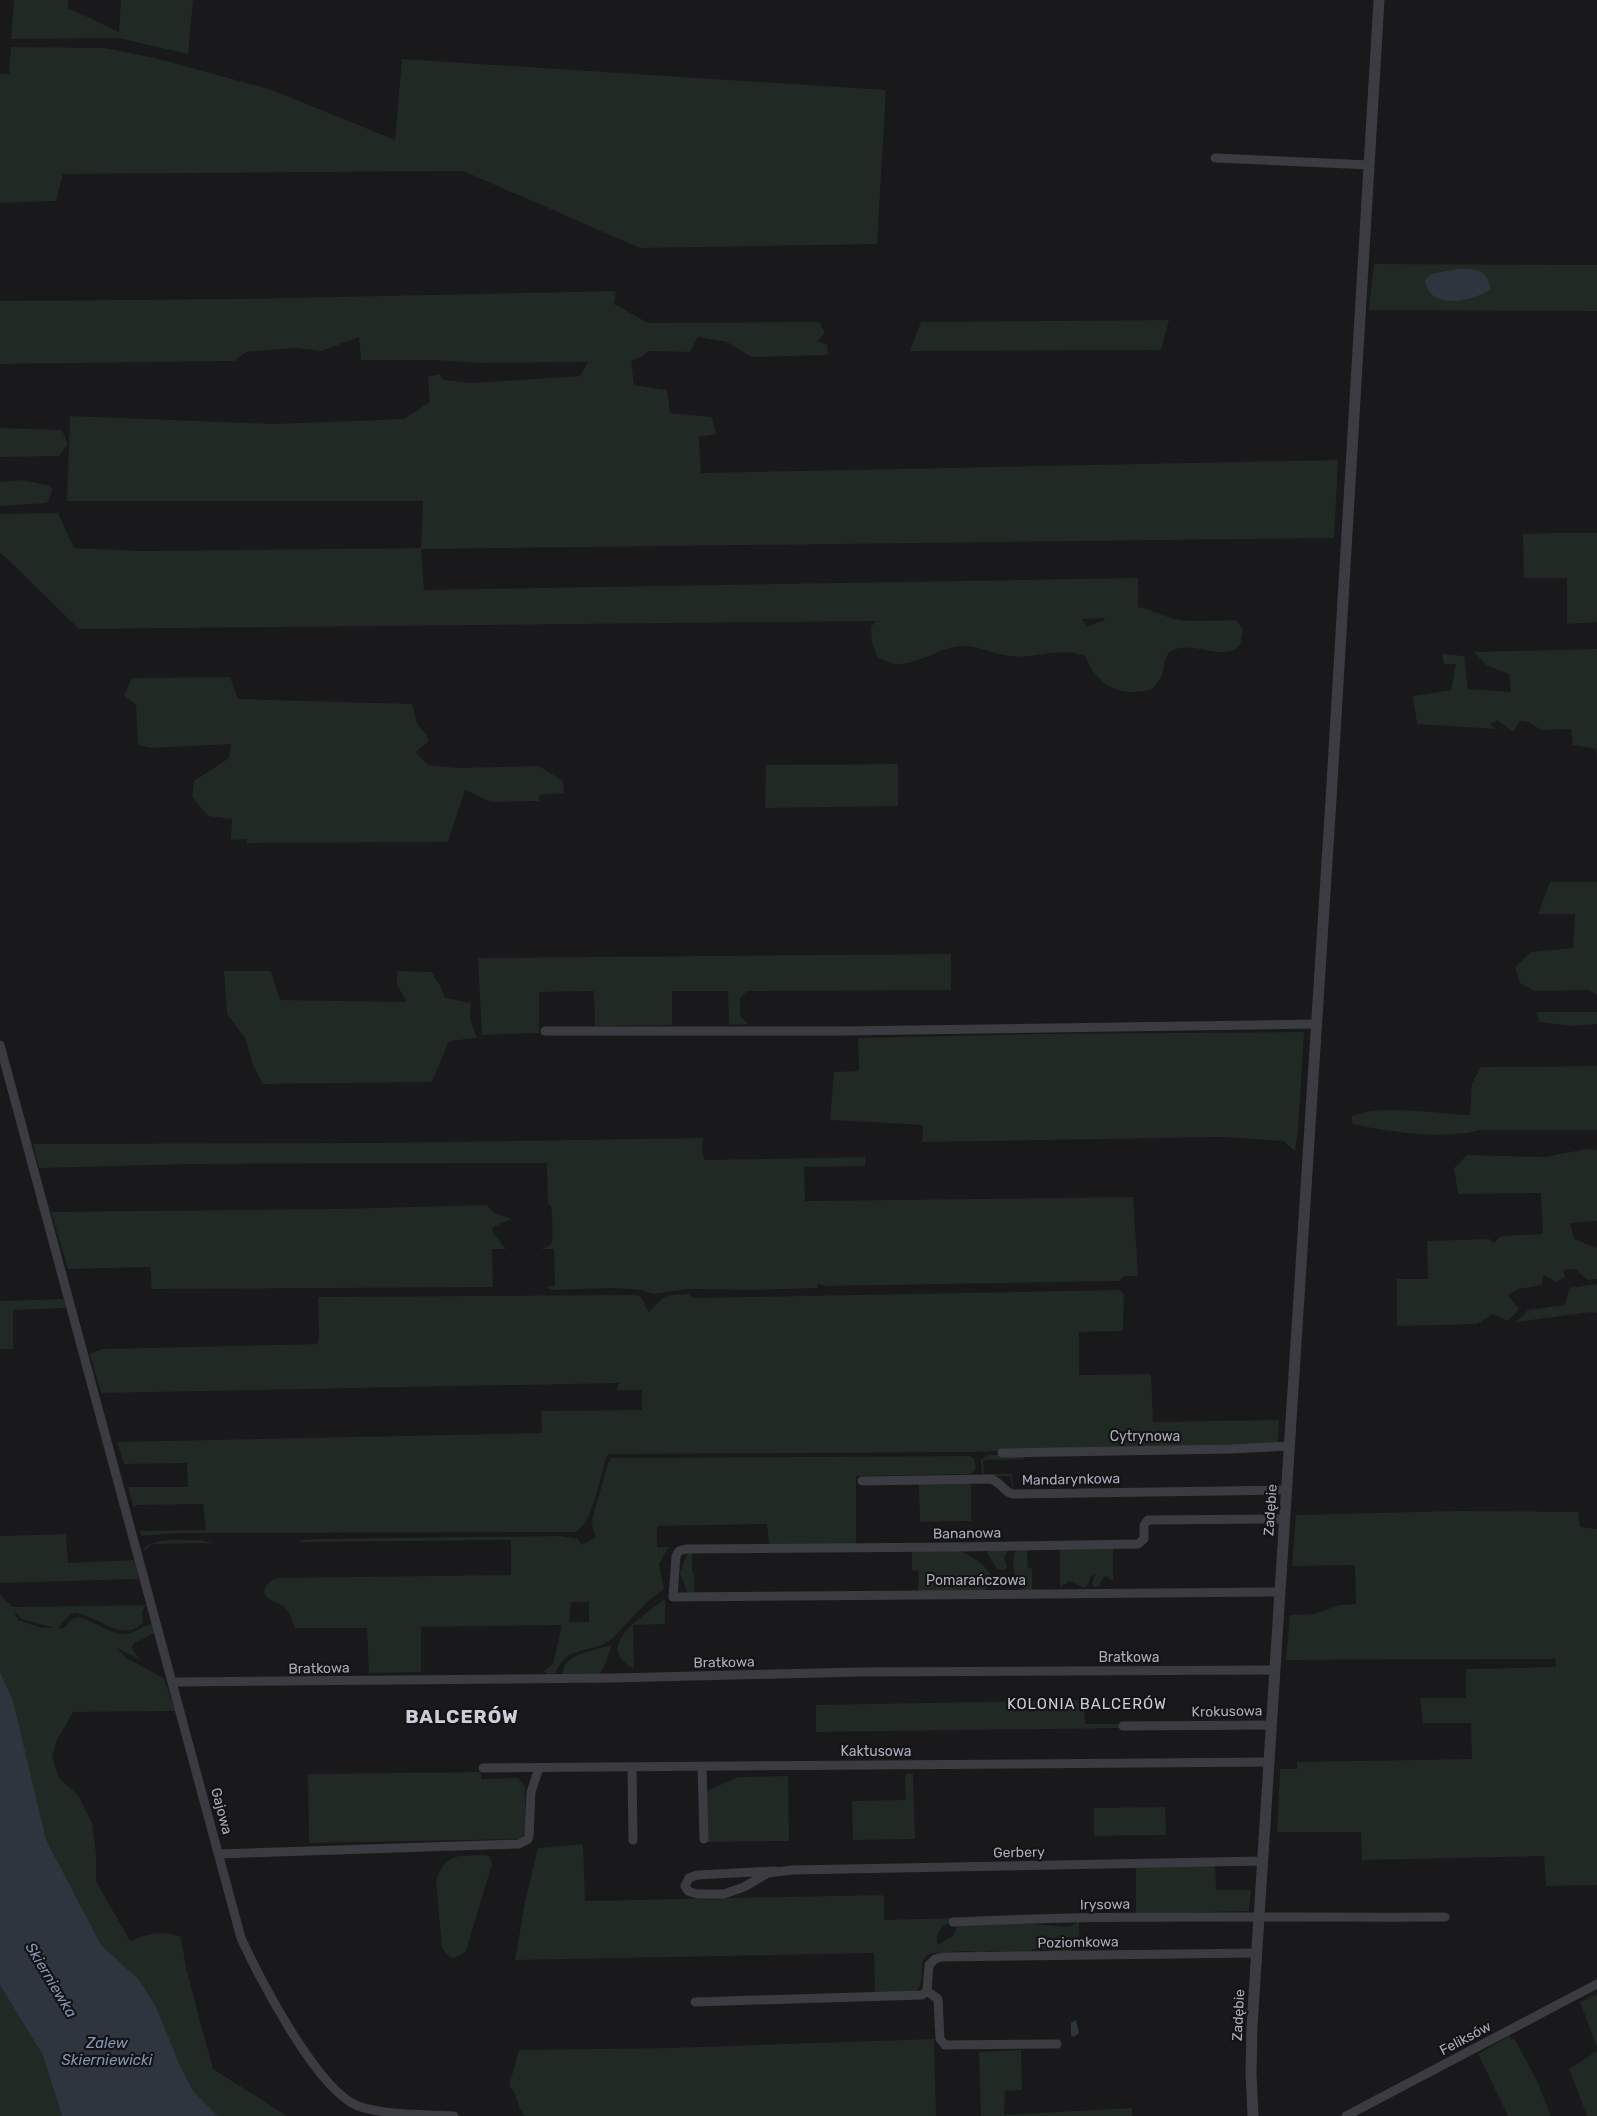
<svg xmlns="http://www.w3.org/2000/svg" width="1597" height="2116" viewBox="0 0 1597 2116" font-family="Rubik,sans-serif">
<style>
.green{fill:#202923;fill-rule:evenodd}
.water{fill:#2e353f}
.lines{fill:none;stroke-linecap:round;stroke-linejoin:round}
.minor{stroke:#3b3b42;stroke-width:9}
.tertiary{stroke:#3b3b42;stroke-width:11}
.labels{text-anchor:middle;stroke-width:4.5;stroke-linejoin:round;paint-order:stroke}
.street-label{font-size:14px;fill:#abadba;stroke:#141316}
.neighbourhood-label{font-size:15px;letter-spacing:1px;fill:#cccdd6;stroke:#141316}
.water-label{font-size:15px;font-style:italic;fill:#8295b5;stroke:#141316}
.district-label{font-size:19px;font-weight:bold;letter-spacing:1px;fill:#cccdd6;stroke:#141316}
</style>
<rect width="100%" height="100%" fill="#19181b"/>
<!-- green -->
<g class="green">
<path d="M 14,0 L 68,0 L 68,8 L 119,32 L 121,0 L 193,0 L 188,54 L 118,38 L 11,39 Z"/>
<path d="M 11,47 L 105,48 L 155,58 L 272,90 L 395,140 L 402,59 L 886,90 L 877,244 L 640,248 L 463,171 L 63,174 L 56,201 L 0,203 L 0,74 L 9,74 Z"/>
<path d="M 1374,264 L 1597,265 L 1597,311 L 1369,310 Z"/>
<path d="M 616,291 L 614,304 L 648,323 L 819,322 L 825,333 L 817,341 L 827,345 L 828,355 L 751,357 L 727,342 L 698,337 L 690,352 L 649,351 L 643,356 L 631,361 L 634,385 L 667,390 L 670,413 L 712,417 L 716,434 L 699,437 L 701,473 L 1338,460 L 1334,538 L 421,549 L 424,590 L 1138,578 L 1138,607 C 1153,609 1165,618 1180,620 C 1198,622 1217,620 1236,620 L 1243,629 C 1242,634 1242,643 1238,647 C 1223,662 1187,637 1169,653 C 1163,659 1165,668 1162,675 C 1160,680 1156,684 1153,689 C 1121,698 1098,687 1085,656 C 1058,646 1036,659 1010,656 C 994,654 977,645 961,646 C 939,648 921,663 899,664 C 893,665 884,660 878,658 L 872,643 L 871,627 L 876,621 L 79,629 L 0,552 L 0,514 L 58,513 L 74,548 L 143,551 L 421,548 L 423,501 L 67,501 L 70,416 L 274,424 L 404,419 L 430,402 L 428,377 L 439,374 L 443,380 L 472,383 L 580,376 L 588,362 L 478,363 L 437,360 L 361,360 L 359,337 L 321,351 L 296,348 L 246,352 L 234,361 L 0,364 L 0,301 L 238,299 ZM 1105,618 L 1103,621 L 1088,626 L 1081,619 Z"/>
<path d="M 1169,320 L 1161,350 L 910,351 L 921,322 Z"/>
<path d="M 0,428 L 62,430 L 68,444 L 59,456 L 0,457 Z"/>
<path d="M 21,480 L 47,485 L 53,489 L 47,503 L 0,506 L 0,482 Z"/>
<path d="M 1556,533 L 1597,533 L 1597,622 L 1567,624 L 1567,578 L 1524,578 L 1523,534 Z"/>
<path d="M 1597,649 L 1597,766 L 1596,749 L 1573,745 L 1571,729 L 1541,730 L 1529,722 L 1520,721 L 1513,732 L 1497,720 L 1490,724 L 1496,729 L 1417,724 L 1413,696 L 1451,690 L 1456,664 L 1444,664 L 1442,654 L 1464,656 L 1468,689 L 1511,692 L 1509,674 L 1486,665 L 1474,652 Z"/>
<path d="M 230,677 L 238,699 L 412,704 L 417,724 L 426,734 L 429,741 L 416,752 L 428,765 L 456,768 L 539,766 L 563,781 L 564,793 L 539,795 L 539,801 L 491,802 L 465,790 L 448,842 L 247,843 L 247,839 L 231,840 L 232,819 L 208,816 L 192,797 L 194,781 L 229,758 L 231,744 L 152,748 L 138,745 L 136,705 L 124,695 L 132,678 Z"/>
<path d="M 898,764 L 898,806 L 765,808 L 766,765 Z"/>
<path d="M 1550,882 L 1597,882 L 1597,995 L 1589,990 L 1534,991 L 1520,983 L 1515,967 L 1531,952 L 1573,948 L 1575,914 L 1538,914 Z"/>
<path d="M 951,954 L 951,990 L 747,991 L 740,998 L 740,1016 L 748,1024 L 729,1025 L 728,991 L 672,991 L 672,1025 L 595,1026 L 594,991 L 539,992 L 539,1033 L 482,1035 L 478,958 Z"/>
<path d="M 224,971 L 271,971 L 280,1000 L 407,1002 L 397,985 L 397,971 L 431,972 L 440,985 L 445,998 L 471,1003 L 470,1019 L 477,1038 L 449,1041 L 432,1082 L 263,1084 L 253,1065 L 245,1038 L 227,1014 Z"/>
<path d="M 1536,1012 L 1597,1012 L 1597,1024 L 1573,1026 L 1539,1022 Z"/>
<path d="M 1304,1032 L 1298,1131 L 1295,1151 L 1283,1141 L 1222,1137 L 922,1142 L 923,1125 L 830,1120 L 834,1072 L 859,1071 L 858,1038 L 1044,1034 Z"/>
<path d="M 1597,1066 L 1597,1130 L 1480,1130 C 1445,1140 1388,1132 1353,1124 L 1351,1117 C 1375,1103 1441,1114 1470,1115 L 1472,1083 L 1481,1067 Z"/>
<path d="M 703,1138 L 702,1151 L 705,1160 L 865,1157 L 865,1166 L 804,1167 L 805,1201 L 1133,1197 L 1138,1276 L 1124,1276 L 1119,1281 L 825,1286 L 818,1284 L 817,1288 L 751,1290 L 690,1289 L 653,1294 L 640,1290 L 613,1288 L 552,1290 L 546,1287 L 555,1286 L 554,1249 L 540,1249 C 544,1248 548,1247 551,1244 C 554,1238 552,1213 551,1206 L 548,1204 L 547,1163 L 191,1164 L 39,1168 L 33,1144 L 368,1143 Z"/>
<path d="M 1586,1149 L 1597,1150 L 1597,1221 L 1570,1223 L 1574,1239 L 1597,1248 L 1597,1279 L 1588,1280 L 1575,1269 L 1563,1270 L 1565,1277 L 1556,1282 L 1544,1275 L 1542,1285 L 1518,1289 L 1508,1295 L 1519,1309 L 1508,1321 L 1493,1314 L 1477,1324 L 1397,1326 L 1397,1279 L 1428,1279 L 1427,1241 L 1489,1239 L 1494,1243 L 1501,1236 L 1543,1234 L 1541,1193 L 1458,1194 L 1454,1168 L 1467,1155 L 1545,1157 Z"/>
<path d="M 487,1205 L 494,1213 L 512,1219 L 495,1226 L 492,1229 L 493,1233 L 506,1249 L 492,1249 L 493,1287 L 152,1289 L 150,1267 L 68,1269 L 51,1212 L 335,1209 Z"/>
<path d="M 1597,1284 L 1597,1313 L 1591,1312 L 1516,1322 L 1528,1310 L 1565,1305 L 1569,1288 Z"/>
<path d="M 1119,1290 L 1124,1294 L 1123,1331 L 1079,1332 L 1079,1375 L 1151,1374 L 1153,1422 L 1279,1420 L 1278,1443 L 1241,1446 L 1105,1447 L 972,1452 L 609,1454 L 606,1458 C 601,1474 592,1528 574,1532 L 177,1533 L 141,1536 L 140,1531 L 206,1530 L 203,1504 L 136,1505 L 134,1509 L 128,1487 L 188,1487 L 187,1463 L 124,1464 L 117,1442 L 542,1433 L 541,1411 L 642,1410 L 642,1390 L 617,1390 L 619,1383 L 101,1393 L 90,1354 L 102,1349 L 317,1344 L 319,1336 L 318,1297 L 634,1295 C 646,1296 643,1305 649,1312 C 665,1294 664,1295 690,1294 L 692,1298 Z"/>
<path d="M 64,1299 L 66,1308 L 13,1310 L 13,1349 L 0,1349 L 0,1301 Z"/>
<path d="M 987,1455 L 1016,1455 L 1024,1457 L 1025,1459 L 983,1460 L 984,1474 L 1012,1474 L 1013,1491 L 1010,1476 L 984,1476 L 982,1473 L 981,1460 Z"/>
<path d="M 970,1456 L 974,1458 L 976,1469 L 971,1474 L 856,1476 L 856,1545 L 769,1545 L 767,1524 L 657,1526 L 657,1547 L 669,1547 L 659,1564 L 664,1589 L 647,1602 L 612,1639 L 602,1645 L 570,1654 L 561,1663 L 555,1673 L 547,1674 L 544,1671 L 553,1664 L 562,1625 L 421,1627 L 421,1672 L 369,1673 L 367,1628 L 295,1628 C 292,1620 290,1612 283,1606 C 279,1603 273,1602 269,1599 C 258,1591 269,1581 277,1578 L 511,1575 L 511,1540 L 298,1542 L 303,1540 L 318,1539 L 559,1536 L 578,1539 L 581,1545 L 596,1537 L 593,1531 L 592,1520 L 608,1463 L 612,1458 ZM 589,1600 L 589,1622 L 569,1622 L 571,1602 L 587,1602 Z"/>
<path d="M 971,1483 L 971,1521 L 920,1522 L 919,1484 Z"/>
<path d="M 1459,1511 L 1578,1512 L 1580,1527 L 1597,1529 L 1597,1885 L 1546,1886 L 1544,1856 L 1362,1860 L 1361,1832 L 1277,1832 L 1280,1769 L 1297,1769 L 1297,1762 L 1472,1759 L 1471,1723 L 1423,1723 L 1420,1698 L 1466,1698 L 1466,1669 L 1556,1667 L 1555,1659 L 1286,1660 L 1290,1615 L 1314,1614 L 1340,1605 L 1356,1604 L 1355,1565 L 1292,1566 L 1296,1515 Z"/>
<path d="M 66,1534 L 68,1563 L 134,1560 L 139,1579 L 0,1583 L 0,1536 Z"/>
<path d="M 201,1540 L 214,1543 L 151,1544 L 145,1551 L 144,1548 C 154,1537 186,1540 201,1540 Z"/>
<path d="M 1113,1546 L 1113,1581 L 1106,1576 L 1103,1578 L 1099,1586 L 1094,1587 L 1092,1584 L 1095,1574 L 1091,1576 L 1087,1586 L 1084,1588 L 1070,1581 L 1060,1587 L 1060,1547 Z"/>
<path d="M 1027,1548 L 1028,1568 L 1032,1568 L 1032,1590 L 1024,1590 C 1015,1579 1010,1566 1015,1552 L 1020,1549 Z"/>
<path d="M 912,1549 C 926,1549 942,1548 956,1550 C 970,1553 1009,1578 983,1591 L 918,1594 L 919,1571 L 912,1570 Z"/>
<path d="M 988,1550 L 1008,1550 L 1004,1557 L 1007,1567 L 1005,1570 L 997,1569 L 987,1553 Z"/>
<path d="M 692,1551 L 692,1573 L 694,1573 L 694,1596 L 687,1592 L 680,1573 L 687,1554 Z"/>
<path d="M 0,1594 L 12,1607 L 146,1605 L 142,1611 L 143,1622 C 125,1644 97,1616 76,1613 L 70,1615 L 58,1628 L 64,1628 L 72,1619 L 78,1617 C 93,1620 107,1633 123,1634 C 135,1635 142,1623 154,1625 L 156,1632 L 133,1644 L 132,1648 L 139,1659 L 117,1648 L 126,1658 L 164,1678 L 175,1711 L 73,1712 L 57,1740 L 52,1757 L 59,1778 L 78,1795 L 92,1823 L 96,1853 L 96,1881 L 130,1941 C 147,1934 163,1929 181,1937 L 186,1968 L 213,2069 L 287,2116 L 0,2116 ZM 14,1612 L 22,1619 L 54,1628 L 42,1628 L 18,1620 Z"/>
<path d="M 665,1599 L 665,1624 L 633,1625 L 634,1669 C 591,1646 645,1615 665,1599 Z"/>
<path d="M 612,1645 L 603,1669 L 599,1674 L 563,1674 C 561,1654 597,1650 612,1645 Z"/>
<path d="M 1083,1700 L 1085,1724 L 1122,1724 L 1122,1728 L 816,1732 L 816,1705 Z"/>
<path d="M 481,1772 L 481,1779 L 518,1778 L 525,1786 L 526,1832 L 519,1839 L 309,1843 L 308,1774 Z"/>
<path d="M 905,1774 L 913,1774 L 915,1839 L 853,1840 L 852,1801 L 906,1800 Z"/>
<path d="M 788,1776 L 789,1841 L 707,1842 L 707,1791 L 738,1777 Z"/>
<path d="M 1165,1807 L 1166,1835 L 1094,1836 L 1094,1808 Z"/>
<path d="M 583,1844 L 585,1901 L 881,1895 L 884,1896 L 884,1920 L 955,1918 C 945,1923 933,1934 938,1945 L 953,1936 L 957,1926 L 1021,1923 L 1066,1927 L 1071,1926 L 1079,1921 L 1079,1948 L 1074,1948 L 1069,1952 L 1054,1952 L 1042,1949 L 1034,1949 L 1027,1953 L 987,1951 L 985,1953 L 967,1951 L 932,1953 C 914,1959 929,1978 916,1992 L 875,1995 L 874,1953 L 515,1960 L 525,1902 L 538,1848 Z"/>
<path d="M 485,1855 L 490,1857 L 492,1864 L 466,1951 C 455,1960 450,1961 442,1948 L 436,1881 C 445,1852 459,1856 485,1855 Z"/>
<path d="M 1215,1864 L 1216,1890 L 1251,1890 L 1249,1911 L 1136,1914 L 1136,1866 Z"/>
<path d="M 1597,1994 L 1597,2048 L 1580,2002 Z"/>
<path d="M 1509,2036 L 1511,2039 L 1514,2038 L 1537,2081 L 1551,2116 L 1508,2116 L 1478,2054 Z"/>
<path d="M 934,2039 L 936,2116 L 525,2116 C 515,2106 520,2096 509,2086 L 519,2050 L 670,2048 Z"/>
<path d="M 1021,2050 L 1022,2090 L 1005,2091 L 1004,2115 L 1132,2108 L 1132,2116 L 978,2116 L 981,2116 L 979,2052 Z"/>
<path d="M 1597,2051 L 1597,2116 L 1587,2116 L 1569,2069 Z"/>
</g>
<!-- water -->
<g class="water">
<path d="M 1457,269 C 1477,269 1485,268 1491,289 C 1473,302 1427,311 1425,279 L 1432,274 Z"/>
<path d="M 0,1672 L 13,1701 L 46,1840 L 101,1945 L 139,1980 L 156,2007 L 180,2066 L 193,2091 L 218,2116 L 62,2116 L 43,2055 L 0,1985 Z"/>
<path d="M 1076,2020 L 1079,2033 L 1074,2037 L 1071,2035 L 1071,2023 Z"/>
</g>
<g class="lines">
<!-- minor -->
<g class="minor">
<path d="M 1215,158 L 1369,165"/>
<path d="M 545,1031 L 844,1031 L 1317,1024"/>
<path d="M 0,1045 L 241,1938 C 260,1979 317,2090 358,2106 C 387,2116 423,2114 454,2116"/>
<path d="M 1002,1453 L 1231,1449 L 1289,1446"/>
<path d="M 862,1481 L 990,1479 C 1001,1481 1003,1492 1013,1494 L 1286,1490"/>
<path d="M 1279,1592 L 673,1597 L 676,1556 L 679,1551 L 686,1549 L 959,1547 L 1138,1544 L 1144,1539 L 1144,1525 L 1148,1520 L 1284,1519"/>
<path d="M 173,1682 L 614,1678 L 859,1672 L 1275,1670"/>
<path d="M 1123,1726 L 1271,1725"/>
<path d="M 632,1767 L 633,1840"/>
<path d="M 702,1767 L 704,1839"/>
<path d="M 483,1768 L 1269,1762"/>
<path d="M 219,1854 L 519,1844 L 528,1839 L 529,1836 L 531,1792 L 539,1768"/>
<path d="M 775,1871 L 697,1875 L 689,1878 L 685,1886 L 688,1891 L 697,1894 L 724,1894 L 744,1887 L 768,1873 L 793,1870 L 1263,1861"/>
<path d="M 953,1922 C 1117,1914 1281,1918 1445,1917"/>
<path d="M 927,1991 L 938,1999 L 940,2039 L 945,2045 L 1057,2044"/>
<path d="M 695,2002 L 922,1995 L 927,1991 L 929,1965 L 935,1959 L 942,1957 L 1257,1953"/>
<path d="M 1346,2116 L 1597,1984"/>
</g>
<!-- tertiary -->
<path class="tertiary" d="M 1253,2116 L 1251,2073 L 1252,2026 L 1331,800 L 1379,0"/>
</g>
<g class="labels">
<!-- street labels -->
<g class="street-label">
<text x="1145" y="1441">Cytrynowa</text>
<text transform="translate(1071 1479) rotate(-1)" y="5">Mandarynkowa</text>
<text transform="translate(1270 1510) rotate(-86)" y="5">Zadębie</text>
<text transform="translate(967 1533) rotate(-1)" y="5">Bananowa</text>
<text x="976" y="1585">Pomarańczowa</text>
<text x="1129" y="1662">Bratkowa</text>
<text transform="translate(724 1662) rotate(-1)" y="5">Bratkowa</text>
<text transform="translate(319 1668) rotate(-1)" y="5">Bratkowa</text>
<text transform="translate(1227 1711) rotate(-1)" y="5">Krokusowa</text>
<text x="876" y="1756">Kaktusowa</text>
<text transform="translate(222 1811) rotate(75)" y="5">Gajowa</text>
<text transform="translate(1019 1852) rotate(-1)" y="5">Gerbery</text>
<text transform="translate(1105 1904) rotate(-1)" y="5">Irysowa</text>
<text transform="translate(1078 1942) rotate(-1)" y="5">Poziomkowa</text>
<text transform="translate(1238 2015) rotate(-87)" y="5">Zadębie</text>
<text transform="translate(1465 2038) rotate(-28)" y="5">Feliksów</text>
</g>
<!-- neighbourhood labels -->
<g class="neighbourhood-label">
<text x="1087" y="1709">KOLONIA BALCERÓW</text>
</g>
<!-- water labels -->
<g class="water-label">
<text transform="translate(51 1980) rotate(59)" y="5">Skierniewka</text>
<text x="107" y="2048">Zalew<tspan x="107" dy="17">Skierniewicki</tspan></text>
</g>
<!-- district labels -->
<g class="district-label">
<text x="462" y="1723">BALCERÓW</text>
</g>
</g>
</svg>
